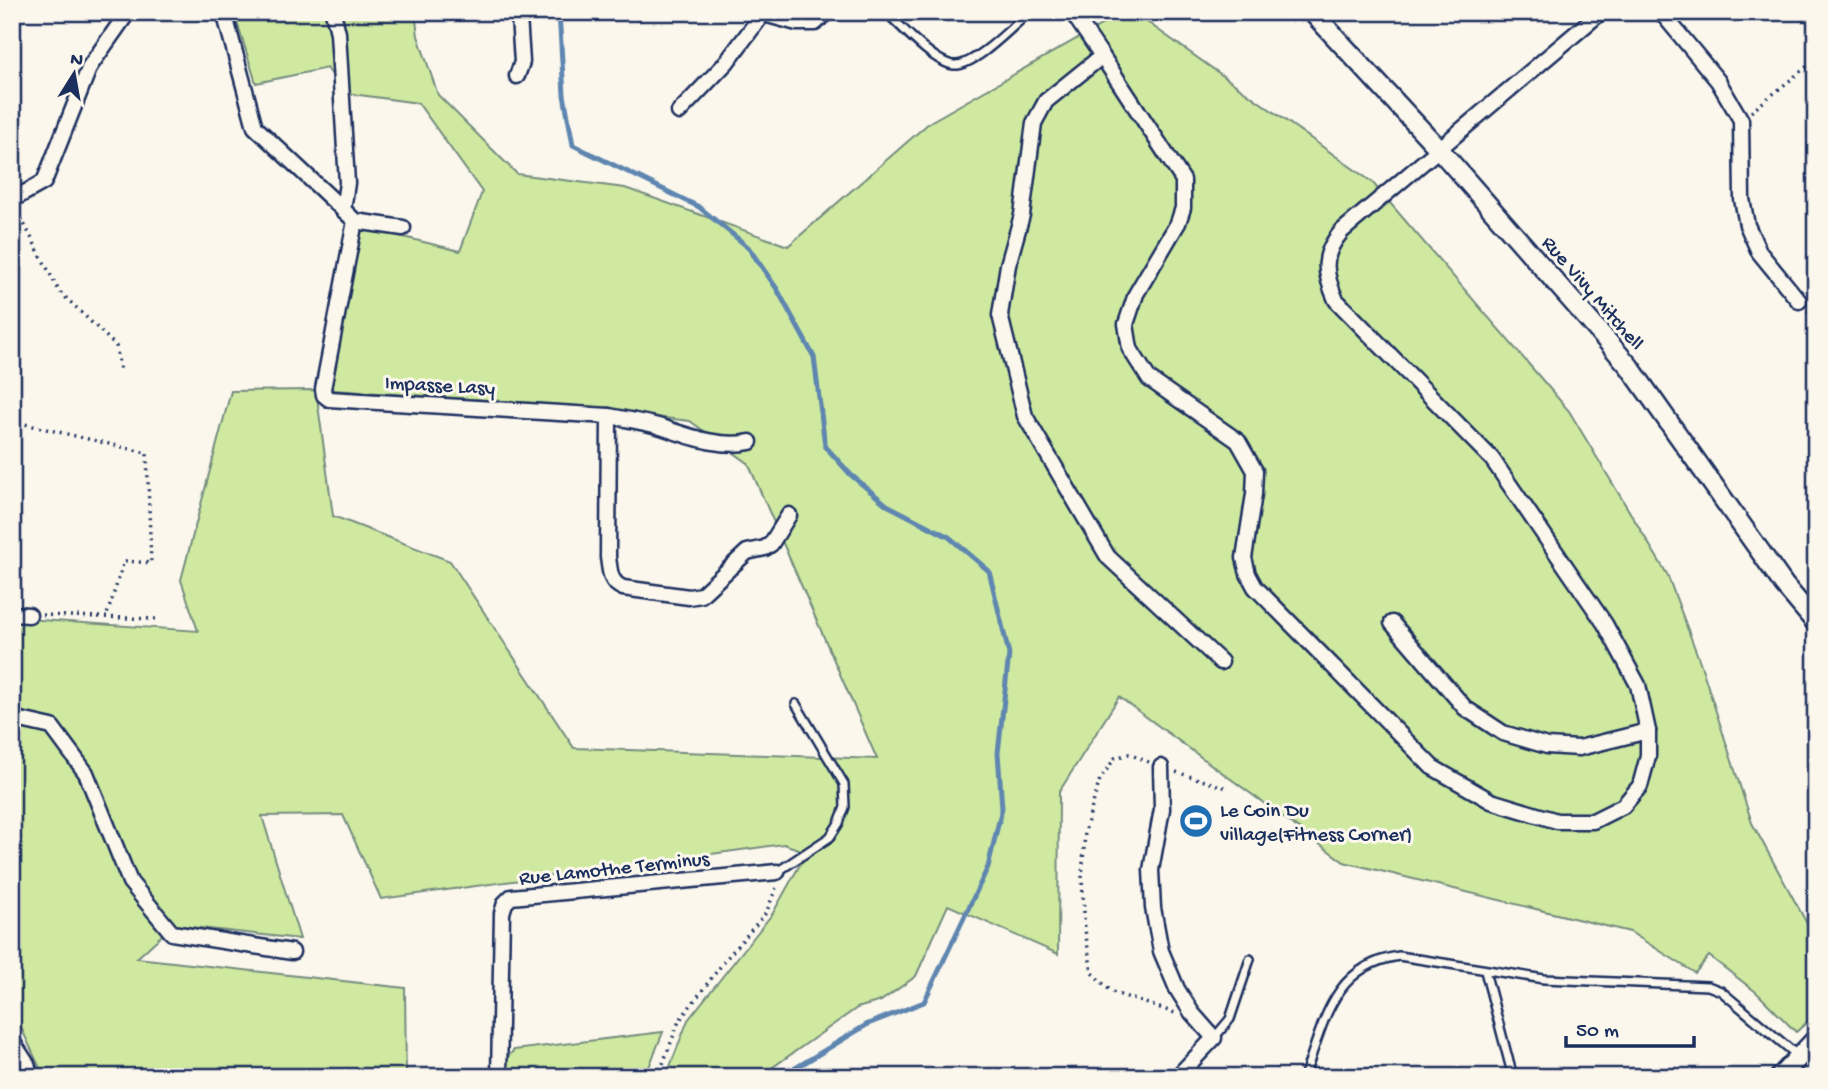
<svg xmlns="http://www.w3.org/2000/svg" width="1828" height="1089" viewBox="0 0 1828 1089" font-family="'Gochi Hand',sans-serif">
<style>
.green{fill:#cfeaa0;stroke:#758c7f;stroke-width:2}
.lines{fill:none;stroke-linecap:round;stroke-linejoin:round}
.stream{stroke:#5e86b0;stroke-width:5}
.service-casing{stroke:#1b2f5e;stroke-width:12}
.minor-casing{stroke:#1b2f5e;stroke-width:19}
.tertiary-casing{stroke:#1b2f5e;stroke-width:23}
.path{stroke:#1b2f5e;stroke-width:3.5;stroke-dasharray:2 5;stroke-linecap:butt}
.service{stroke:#fbf7ec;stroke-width:7}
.minor{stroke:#fbf7ec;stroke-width:14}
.tertiary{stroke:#fbf7ec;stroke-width:18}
.labels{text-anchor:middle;stroke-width:6;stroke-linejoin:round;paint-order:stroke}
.street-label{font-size:21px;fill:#1b2f5e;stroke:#fbf7ec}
.poi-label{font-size:21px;fill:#1b2f5e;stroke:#fbf7ec;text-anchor:start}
</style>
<rect width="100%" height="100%" fill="#fbf7ec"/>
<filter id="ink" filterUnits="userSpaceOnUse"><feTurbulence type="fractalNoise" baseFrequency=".0143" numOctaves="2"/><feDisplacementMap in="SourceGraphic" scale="14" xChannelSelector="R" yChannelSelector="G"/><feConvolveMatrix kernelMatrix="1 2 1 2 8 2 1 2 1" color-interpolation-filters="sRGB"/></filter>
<g filter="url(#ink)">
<!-- green -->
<g class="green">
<path d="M 234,12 L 415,12 L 418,36 L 438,95 L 517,174 L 625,188 L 788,246 L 930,122 L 1124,12 L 1133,12 L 1372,182 L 1569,411 L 1667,574 L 1700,662 L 1752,823 L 1816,940 L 1816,1014 L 1796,1032 L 1756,992 L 1709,956 L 1695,973 L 1630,932 L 1344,862 L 1119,697 L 1059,792 L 1058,954 L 948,905 L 916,976 L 881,1001 L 857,1008 L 766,1072 L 764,1077 L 666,1077 L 688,1020 L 773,913 L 807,852 L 784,844 L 381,899 L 343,815 L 262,816 L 300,939 L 173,925 L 137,958 L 405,988 L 406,1077 L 44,1077 L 12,1008 L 12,618 L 198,631 L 181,580 L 231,391 L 316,390 L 333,516 L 450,561 L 574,748 L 877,759 L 748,463 L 690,421 L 544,404 L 333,390 L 329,381 L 359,226 L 460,251 L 482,192 L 418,103 L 345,93 L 327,68 L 256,83 Z"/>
<path d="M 663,1032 L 645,1077 L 504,1077 L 504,1061 L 514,1050 Z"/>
</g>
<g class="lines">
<!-- stream -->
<path class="stream" d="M 559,12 L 564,95 L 573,145 L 699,207 L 748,247 L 777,289 L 814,357 L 825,446 L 851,475 L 887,505 L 949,537 L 989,571 L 1009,654 L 998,753 L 1002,808 L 988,867 L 924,1002 L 868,1024 L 794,1069 L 789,1077"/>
<!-- service casing -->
<g class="service-casing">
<g id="service">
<path d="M 886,12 C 901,26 934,63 954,65 C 974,67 1014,25 1029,12"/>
<path d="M 777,872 L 830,837 L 839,823 L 845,807 L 844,784 L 796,704"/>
<path d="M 1485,971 L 1513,1077"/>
<path d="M 1214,1038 L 1230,1019 L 1250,959"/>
<path d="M 1304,1077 C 1324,1023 1332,966 1399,956 L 1544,979 L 1708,986 L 1721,991 L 1798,1056"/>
</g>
</g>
<!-- minor casing -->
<g class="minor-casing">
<g id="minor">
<path d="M 224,12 L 255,127 L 355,221 L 323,389 L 324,395 L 329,399 L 609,416 L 608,557 C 610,570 609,582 623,588 L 689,597 L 701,595 L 747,552 L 765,548 L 771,544 L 789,515"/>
<path d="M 333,12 L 338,33 L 347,183 L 343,210"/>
<path d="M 516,12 L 519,17 L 522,62 L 517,76"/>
<path d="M 757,12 L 797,23 L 815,23 L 827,12"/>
<path d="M 1072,12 L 1102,56"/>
<path d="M 1661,12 L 1718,81 L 1741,120 L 1742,199 L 1747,225 L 1759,252 L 1799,301"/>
<path d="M 679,112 L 726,63 L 762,15"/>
<path d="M 12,200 L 44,182 L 90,66 L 128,12"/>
<path d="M 355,221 L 403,228"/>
<path d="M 609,416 C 625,419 642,422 658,426 C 686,435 720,449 750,442"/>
<path d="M 12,614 L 29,615"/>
<path d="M 1392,623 L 1465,708 L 1503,733 L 1547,746 L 1579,748 L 1648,731"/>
<path d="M 1221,662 L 1108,557 L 1025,416 L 1000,315 L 1008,265 L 1022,215 L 1034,123 L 1046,101 L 1102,56 L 1183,180 L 1183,208 L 1178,223 L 1136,294 L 1126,324 L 1130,349 L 1149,379 L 1238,441 L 1255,471 L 1254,494 L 1244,558 L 1248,574 L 1255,587 L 1432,767 L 1491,801 L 1557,821 L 1593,821 L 1623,806 L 1640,786 L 1648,756 L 1648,731 L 1638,685 L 1605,624 L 1492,459 L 1336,300 C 1324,273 1321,255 1342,231 L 1601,12"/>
<path d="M 12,718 L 52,727 L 86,773 L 130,882 L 172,933 L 292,952"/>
<path d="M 1161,767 L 1162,809 L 1151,870 L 1153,908 L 1161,951 L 1177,989 L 1192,1013 L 1214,1038 L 1177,1077"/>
<path d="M 12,1041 L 27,1064 L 31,1077"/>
<path d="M 499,1077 L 502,913 L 505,903 L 511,897 L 777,872"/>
</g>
</g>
<!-- tertiary casing -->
<g class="tertiary-casing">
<g id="tertiary">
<path d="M 1312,12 L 1438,148 L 1629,366 L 1784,585 L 1816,623"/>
<path d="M 1780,1077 L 1816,1039"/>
</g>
</g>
<!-- path -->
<g class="path">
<path d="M 1751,112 L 1816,59"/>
<path d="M 18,212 L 59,291 L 116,346 L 120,370"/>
<path d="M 1807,311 L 1816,320"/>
<path d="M 12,421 L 147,453 L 151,563 L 124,561 L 106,618"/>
<path d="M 42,615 L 157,619"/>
<path d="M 1149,762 L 1129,754 L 1115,758 L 1100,779 L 1085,831 L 1082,878 L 1085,930 L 1092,973 L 1112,992 L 1175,1013"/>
<path d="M 1176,772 L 1227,788"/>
<path d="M 658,1077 L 679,1021 L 726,959 L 766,913 L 776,888"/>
</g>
<!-- service -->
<use href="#service" class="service"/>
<!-- minor -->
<use href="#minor" class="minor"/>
<!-- tertiary -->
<use href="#tertiary" class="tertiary"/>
</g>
</g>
<!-- icons -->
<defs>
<g id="stadium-disc" transform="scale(1.75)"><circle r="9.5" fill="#1f6fb2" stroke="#fbf7ec"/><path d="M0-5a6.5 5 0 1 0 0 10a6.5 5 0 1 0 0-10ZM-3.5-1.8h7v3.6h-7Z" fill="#fff"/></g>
</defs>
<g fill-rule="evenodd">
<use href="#stadium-disc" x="1196" y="821"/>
</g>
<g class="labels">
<!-- street labels -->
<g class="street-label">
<text transform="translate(1594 292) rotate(49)" y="7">Rue Vivy Mitchell</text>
<text transform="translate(440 384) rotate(3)" y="7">Impasse Lasy</text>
<text transform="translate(614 867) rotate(-6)" y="7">Rue Lamothe Terminus</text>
</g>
<!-- poi labels -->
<g class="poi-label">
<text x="1220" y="816">Le Coin Du<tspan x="1220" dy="24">village(Fitness Corner)</tspan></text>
</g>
</g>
<!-- margin -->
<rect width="1828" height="1089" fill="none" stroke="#fbf7ec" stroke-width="42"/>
<rect x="21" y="21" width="1786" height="1047" fill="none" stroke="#1b2f5e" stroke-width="2.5" filter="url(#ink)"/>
<!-- north arrow -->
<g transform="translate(74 74) rotate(11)" stroke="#fbf7ec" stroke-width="5" paint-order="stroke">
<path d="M0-5L12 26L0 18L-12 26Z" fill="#1b2f5e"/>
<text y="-10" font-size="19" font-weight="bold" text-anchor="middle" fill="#1b2f5e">N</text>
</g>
<!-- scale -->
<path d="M1566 1036v10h128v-10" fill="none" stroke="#1b2f5e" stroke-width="3.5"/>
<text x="1576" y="1036" font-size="21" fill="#1b2f5e" stroke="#fbf7ec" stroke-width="5" paint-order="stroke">50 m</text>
</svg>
